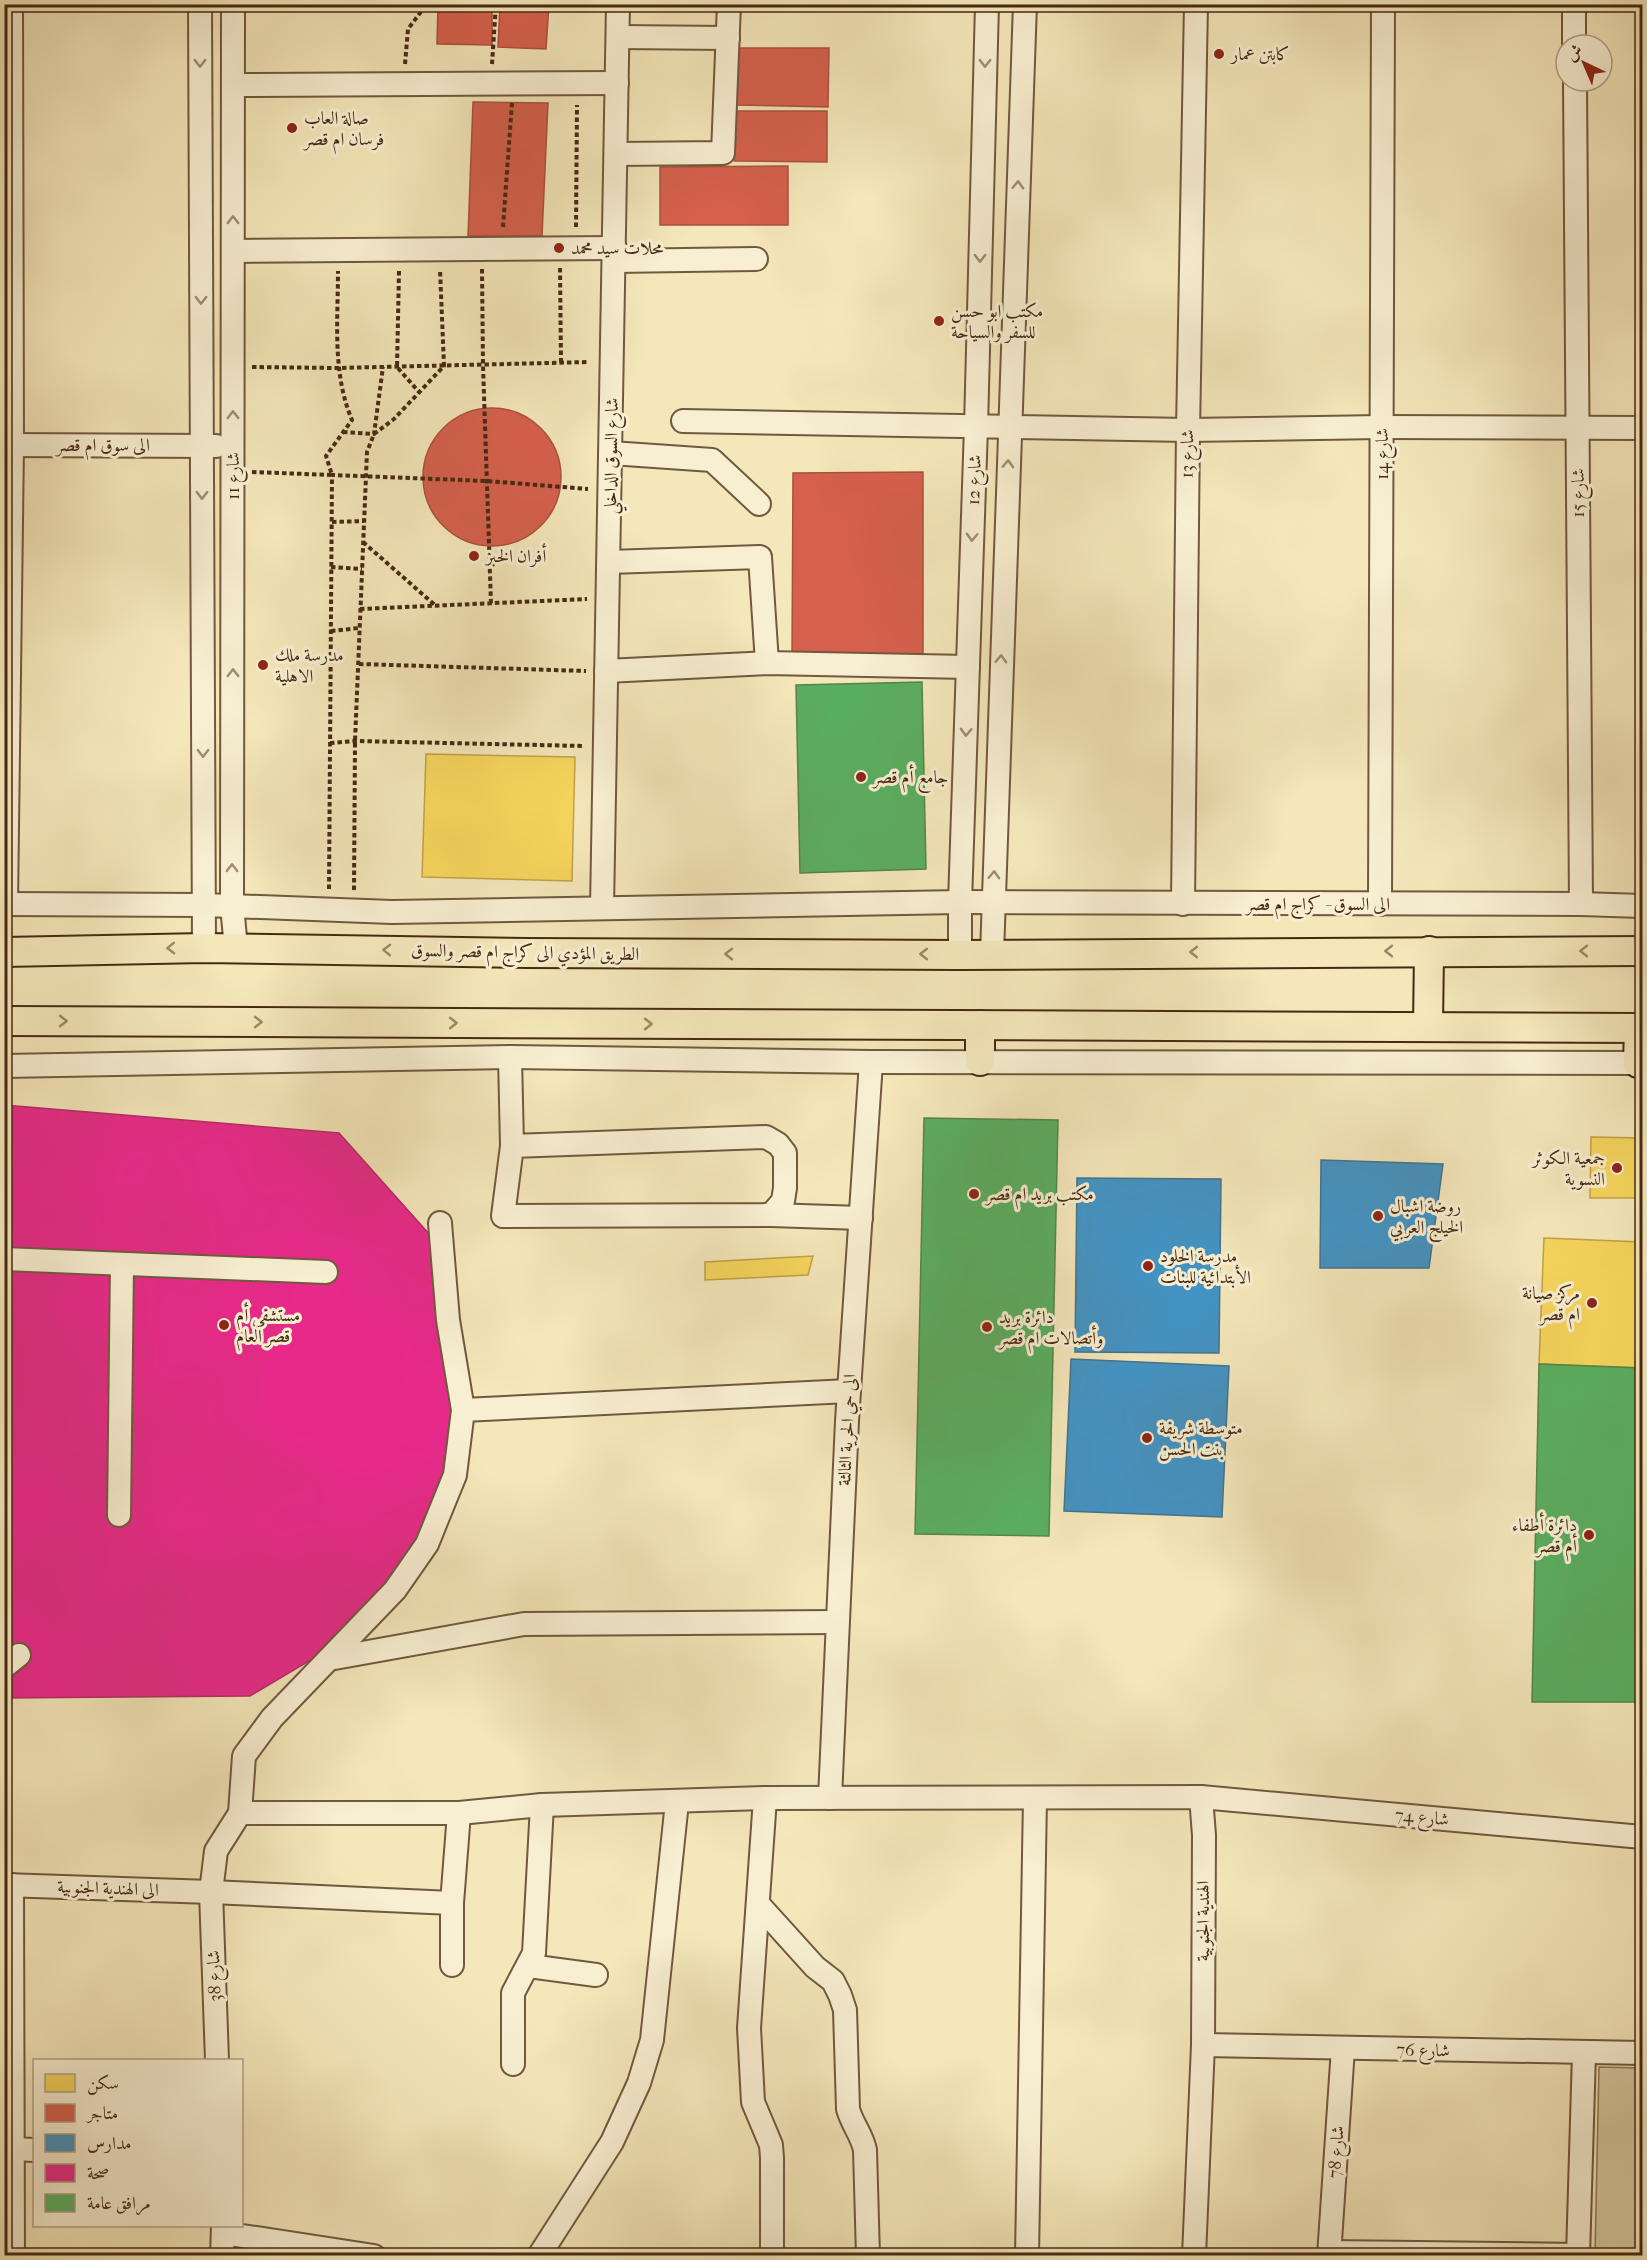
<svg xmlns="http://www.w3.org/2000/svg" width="1647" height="2260" viewBox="0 0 1647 2260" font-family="'IM FELL French Canon',Amiri,serif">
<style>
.green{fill:#d6c79e;stroke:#8e7858;stroke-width:1.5}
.homes{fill:#f6d55c;stroke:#c1a146;stroke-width:1.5}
.shops{fill:#d6604d;stroke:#ab503c;stroke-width:1.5}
.schools{fill:#4393c3;stroke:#44738e;stroke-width:1.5}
.health{fill:#e7298a;stroke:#b72966;stroke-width:1.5}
.public{fill:#5aae61;stroke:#54864a;stroke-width:1.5}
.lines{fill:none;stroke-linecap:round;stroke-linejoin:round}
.minor-casing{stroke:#72583d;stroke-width:26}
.major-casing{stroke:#462913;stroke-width:32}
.path{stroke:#462913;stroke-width:4;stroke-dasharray:4.5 3;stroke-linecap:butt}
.minor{stroke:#f8efd2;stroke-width:22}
.major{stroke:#f4e7ba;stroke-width:28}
.oneway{stroke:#9f8c72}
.oneway2{stroke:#9d8866}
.poi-dot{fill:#8f2418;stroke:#f8efd2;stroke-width:2}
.labels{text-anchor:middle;stroke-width:6;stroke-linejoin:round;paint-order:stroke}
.poi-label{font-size:18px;fill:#462913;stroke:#f8efd2;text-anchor:start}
.street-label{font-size:18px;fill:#462913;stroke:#f8efd2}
</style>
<rect width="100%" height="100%" fill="#f4e7ba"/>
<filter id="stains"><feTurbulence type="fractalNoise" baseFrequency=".00333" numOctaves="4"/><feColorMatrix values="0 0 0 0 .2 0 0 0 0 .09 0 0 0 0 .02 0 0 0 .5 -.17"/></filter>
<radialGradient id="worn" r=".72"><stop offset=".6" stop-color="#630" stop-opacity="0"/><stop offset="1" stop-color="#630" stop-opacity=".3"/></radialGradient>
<!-- green -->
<path class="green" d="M 1599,2067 L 1642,2068 L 1642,2255 L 1595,2255 Z"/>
<!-- homes -->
<g class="homes">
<path d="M 426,754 L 575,757 L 572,881 L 422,877 Z"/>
<path d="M 1591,1137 L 1642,1138 L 1642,1198 L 1590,1198 Z"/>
<path d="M 1544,1238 L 1642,1242 L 1642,1368 L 1539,1364 Z"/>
<path d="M 813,1256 L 808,1275 L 705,1280 L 705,1262 Z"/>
</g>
<!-- shops -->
<g class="shops">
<path d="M 438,4 L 492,4 L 492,45 L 437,44 Z"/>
<path d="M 500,4 L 549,4 L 546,49 L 498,47 Z"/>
<path d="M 738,48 L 829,48 L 828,107 L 737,105 Z"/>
<path d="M 473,102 L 548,103 L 542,236 L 468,236 Z"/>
<path d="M 735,111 L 827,111 L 827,162 L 734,161 Z"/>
<path d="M 788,166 L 788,225 L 660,225 L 660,167 Z"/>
<circle cx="492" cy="477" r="69"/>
<path d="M 923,472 L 923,658 L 792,658 L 793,473 Z"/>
</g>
<!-- schools -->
<g class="schools">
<path d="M 1321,1160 L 1443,1164 L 1429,1268 L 1320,1268 Z"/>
<path d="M 1077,1178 L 1221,1179 L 1219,1353 L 1075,1352 Z"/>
<path d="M 1071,1359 L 1229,1366 L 1222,1517 L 1064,1511 Z"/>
</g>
<!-- health -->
<path class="health" d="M 4,1105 L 339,1133 L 431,1236 L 457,1414 L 441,1507 L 396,1579 L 326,1651 L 250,1696 L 4,1698 Z"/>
<!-- public -->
<g class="public">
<path d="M 922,682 L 926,869 L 800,873 L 796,685 Z"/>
<path d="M 924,1118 L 1058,1120 L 1049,1536 L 915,1534 Z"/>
<path d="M 1539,1364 L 1642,1368 L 1642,1702 L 1532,1702 Z"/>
</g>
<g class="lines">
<!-- minor casing -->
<g class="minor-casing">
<g id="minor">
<path d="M 200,4 L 204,948"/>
<path d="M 233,4 L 232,906 L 236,948"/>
<path d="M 1574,4 L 1574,45"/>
<path d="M 618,37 L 728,38"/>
<path d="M 1575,81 L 1581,904"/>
<path d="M 233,85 L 617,83"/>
<path d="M 616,154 L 723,153 L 729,4"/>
<path d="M 233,251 L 615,248"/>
<path d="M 614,261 L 756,259"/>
<path d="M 683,421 L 1188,430 L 1382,427 L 1642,428"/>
<path d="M 4,445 L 216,446"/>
<path d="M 611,453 L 712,460 L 759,504"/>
<path d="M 609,562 L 760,557 L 767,663"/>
<path d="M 606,671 L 767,663 L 968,667"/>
<path d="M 4,904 L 204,905 L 392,912 L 960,902 L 1581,904 L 1642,906"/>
<path d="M 6,904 L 12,445 L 11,4"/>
<path d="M 1183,904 L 1188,430 L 1196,4"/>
<path d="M 1380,904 L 1383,4"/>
<path d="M 602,908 L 618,4"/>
<path d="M 992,954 L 1025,4"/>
<path d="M 960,955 L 960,902 L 976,427 L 987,4"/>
<path d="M 510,1057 L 512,1146 L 503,1216 L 771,1215 L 783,1201 L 785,1188 L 785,1153 L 778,1144 L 766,1137 L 512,1146"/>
<path d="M 4,1066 L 510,1057 L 871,1062 L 1642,1063"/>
<path d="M 771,1215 L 861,1218"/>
<path d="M 4,1259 L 326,1272"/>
<path d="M 463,1410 L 849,1391"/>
<path d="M 119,1515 L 122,1264"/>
<path d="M 329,1659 L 524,1624 L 836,1622"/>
<path d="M 4,1667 L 19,1655"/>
<path d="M 765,1798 L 749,2028 L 753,2102 L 771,2145 L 772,2158 L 772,2256"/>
<path d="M 830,1798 L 847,1421 L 871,1062"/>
<path d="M 240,1813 L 459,1813 L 542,1805 L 765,1798 L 1201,1797 L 1642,1837"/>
<path d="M 4,1885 L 211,1892 L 452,1903"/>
<path d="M 12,1885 L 13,2256"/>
<path d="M 758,1904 L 815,1967 L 833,1981 L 840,1995 L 845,2010 L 848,2109 C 852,2124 862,2135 865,2150 L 868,2256"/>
<path d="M 452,1965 L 452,1903 L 459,1813"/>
<path d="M 529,1966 L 596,1975"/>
<path d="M 1203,2045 L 1642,2053"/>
<path d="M 217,2060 L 211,1892 L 216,1851 L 240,1813 L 244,1756 L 272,1718 L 395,1590 L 427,1544 L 455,1475 L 463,1410 L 448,1320 L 440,1223"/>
<path d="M 513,2064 L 513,1993 L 534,1953 L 542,1805"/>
<path d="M 13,2149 L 34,2150"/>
<path d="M 223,2233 L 374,2256"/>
<path d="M 1329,2252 L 1578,2255"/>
<path d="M 222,2256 L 223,2226"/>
<path d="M 539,2256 L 612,2142 L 639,2083 L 652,2040 L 677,1802"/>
<path d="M 1027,2256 L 1035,1798"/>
<path d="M 1194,2256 L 1203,2045 L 1204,1835 L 1201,1797"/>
<path d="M 1329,2256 L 1343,2048"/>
<path d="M 1578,2256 L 1584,2053"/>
</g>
</g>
<!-- major casing -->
<g class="major-casing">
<g id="major">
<path d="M 4,952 L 204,948 L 528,953 L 960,955 L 1642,951"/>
<path d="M 4,1021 L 1642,1028"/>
<path d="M 980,1025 L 980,1061"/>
<path d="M 1428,1027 L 1429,951"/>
<path d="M 1638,1063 L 1639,1028"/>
</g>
</g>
<!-- path -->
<g class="path">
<path d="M 405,64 L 408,29 L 423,9 L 423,4"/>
<path d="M 492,64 L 496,4"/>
<path d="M 503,227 L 512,103"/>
<path d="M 576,227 L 577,105"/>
<path d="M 560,268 L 561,363"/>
<path d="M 482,269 L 483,365 L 491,604"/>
<path d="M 399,271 L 397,367 L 419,392"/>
<path d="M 252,367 L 337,368 L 589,362"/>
<path d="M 343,432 L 374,434 L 383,367"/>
<path d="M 252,472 L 332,475 L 326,456 L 352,420 C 332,373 338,321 338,271"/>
<path d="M 332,522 L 364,521"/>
<path d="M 363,542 L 436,606"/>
<path d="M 331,567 L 362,569"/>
<path d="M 360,609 L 587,599"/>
<path d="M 331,631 L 359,628"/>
<path d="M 359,664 L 586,671"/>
<path d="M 330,743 L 355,741 L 584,746"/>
<path d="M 329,889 L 332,475 L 487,481 L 588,489"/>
<path d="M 354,890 L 355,741 L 367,452 L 374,434 L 394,419 L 444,366 L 440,269"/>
</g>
<!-- minor -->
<use href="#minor" class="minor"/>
<!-- major -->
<use href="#major" class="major"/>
</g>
<!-- one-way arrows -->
<defs><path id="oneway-chevron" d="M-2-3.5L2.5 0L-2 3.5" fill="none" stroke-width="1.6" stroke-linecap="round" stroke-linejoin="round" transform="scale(1.5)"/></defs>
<g class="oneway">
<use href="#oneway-chevron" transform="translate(200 63) rotate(90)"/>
<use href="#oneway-chevron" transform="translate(985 63) rotate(91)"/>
<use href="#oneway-chevron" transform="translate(1018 185) rotate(-88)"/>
<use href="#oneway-chevron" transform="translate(233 220) rotate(-90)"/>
<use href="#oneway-chevron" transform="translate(980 258) rotate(91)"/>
<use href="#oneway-chevron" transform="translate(201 300) rotate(90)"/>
<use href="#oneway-chevron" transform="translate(233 415) rotate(-90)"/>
<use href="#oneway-chevron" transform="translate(1008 464) rotate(-88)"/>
<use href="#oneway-chevron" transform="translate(202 495) rotate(90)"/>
<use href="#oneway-chevron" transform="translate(972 537) rotate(92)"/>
<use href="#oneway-chevron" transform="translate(1001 659) rotate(-88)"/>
<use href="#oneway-chevron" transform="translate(233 673) rotate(-90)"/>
<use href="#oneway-chevron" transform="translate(966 732) rotate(92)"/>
<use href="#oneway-chevron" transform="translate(203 753) rotate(90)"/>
<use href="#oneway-chevron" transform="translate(232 868) rotate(-90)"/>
<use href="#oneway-chevron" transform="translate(994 875) rotate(-88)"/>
</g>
<g class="oneway2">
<use href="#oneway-chevron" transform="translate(171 948) rotate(179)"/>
<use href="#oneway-chevron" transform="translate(387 950) rotate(-179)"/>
<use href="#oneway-chevron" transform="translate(1389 951) rotate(180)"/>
<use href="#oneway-chevron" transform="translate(1584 951) rotate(-180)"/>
<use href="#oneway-chevron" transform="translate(1194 952) rotate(180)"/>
<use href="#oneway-chevron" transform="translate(729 954) rotate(-180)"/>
<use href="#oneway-chevron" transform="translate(924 954) rotate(-180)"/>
<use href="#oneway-chevron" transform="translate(63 1021)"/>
<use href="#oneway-chevron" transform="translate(258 1022)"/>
<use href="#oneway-chevron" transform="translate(453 1023)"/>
<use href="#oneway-chevron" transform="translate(648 1024)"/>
</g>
<!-- markers -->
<g class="poi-dot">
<circle cx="1219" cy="54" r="6"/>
<circle cx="292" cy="128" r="6"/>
<circle cx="559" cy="248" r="6"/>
<circle cx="939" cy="321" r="6"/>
<circle cx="474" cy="556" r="6"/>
<circle cx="263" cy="665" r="6"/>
<circle cx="861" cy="777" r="6"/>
<circle cx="1617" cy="1168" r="6"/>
<circle cx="974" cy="1194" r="6"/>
<circle cx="1378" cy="1216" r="6"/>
<circle cx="1148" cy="1266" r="6"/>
<circle cx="1592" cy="1303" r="6"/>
<circle cx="224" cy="1325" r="6"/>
<circle cx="987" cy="1327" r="6"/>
<circle cx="1147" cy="1438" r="6"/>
<circle cx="1589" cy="1535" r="6"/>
</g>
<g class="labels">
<!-- poi labels -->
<g class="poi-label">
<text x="1231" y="60">كابتن عمار</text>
<text x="304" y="124">صالة العاب<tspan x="304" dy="21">فرسان ام قصر</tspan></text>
<text x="571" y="254">محلات سيد محمد</text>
<text x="951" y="317">مكتب ابو حسن<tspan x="951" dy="21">للسفر والسياحة</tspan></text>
<text x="486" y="562">أفران الخبز</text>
<text x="275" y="661">مدرسة ملك<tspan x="275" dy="21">الاهلية</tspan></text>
<text x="873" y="783">جامع أم قصر</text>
<text x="1605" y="1164" text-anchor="end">جمعية الكوثر<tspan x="1605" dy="21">النسوية</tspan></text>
<text x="986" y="1200">مكتب بريد ام قصر</text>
<text x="1390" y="1212">روضة اشبال<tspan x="1390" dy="21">الخيلج العربي</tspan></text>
<text x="1160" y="1262">مدرسة الخلود<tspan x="1160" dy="21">الأبتدائية للبنات</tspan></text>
<text x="1580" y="1299" text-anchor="end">مركز صيانة<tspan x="1580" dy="21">ام قصر</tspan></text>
<text x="236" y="1321">مستشفى أم<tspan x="236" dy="21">قصر العام</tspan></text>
<text x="999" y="1323">دائرة بريد<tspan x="999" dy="21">وأتصالات ام قصر</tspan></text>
<text x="1159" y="1434">متوسطة شريفة<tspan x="1159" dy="21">بنت الحسن</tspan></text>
<text x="1577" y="1531" text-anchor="end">دائرة أطفاء<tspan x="1577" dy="21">أم قصر</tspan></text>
</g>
<!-- street labels -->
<g class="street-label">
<text x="103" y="451">الى سوق ام قصر</text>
<text transform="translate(1187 454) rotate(-89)" y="6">شارع 13</text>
<text transform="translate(1382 454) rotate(-90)" y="6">شارع 14</text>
<text transform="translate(611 456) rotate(-89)" y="6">شارع السوق الداخلي</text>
<text transform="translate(233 476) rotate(-90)" y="6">شارع 11</text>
<text transform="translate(974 480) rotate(-88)" y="6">شارع 12</text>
<text transform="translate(1578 493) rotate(-90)" y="6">شارع 15</text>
<text x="1318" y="910">الى السوق - كراج ام قصر</text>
<text transform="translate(525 952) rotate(1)" y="6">الطريق المؤدي الى كراج ام قصر والسوق</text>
<text transform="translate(847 1430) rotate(-87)" y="6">الى حي الحرية الثالثة</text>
<text transform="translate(1422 1817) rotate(5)" y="6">شارع 74</text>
<text transform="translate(108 1888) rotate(2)" y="6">الى الهندية الجنوبية</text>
<text transform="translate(1203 1921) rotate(-90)" y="6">الهندية الجنوبية</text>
<text transform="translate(214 1976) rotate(-92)" y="6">شارع 38</text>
<text transform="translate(1423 2050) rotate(1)" y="6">شارع 76</text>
<text transform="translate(1336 2152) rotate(-86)" y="6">شارع 78</text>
</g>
</g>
<!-- margin -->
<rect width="1647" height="2260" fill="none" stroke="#f4e7ba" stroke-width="24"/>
<rect x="6" y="6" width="1635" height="2248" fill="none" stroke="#462913" stroke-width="3"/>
<rect x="12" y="12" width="1623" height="2236" fill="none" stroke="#462913" stroke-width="1.5"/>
<!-- legend -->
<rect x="33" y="2059" width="210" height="168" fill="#f8efd2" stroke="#b1a086" stroke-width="1.5"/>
<rect x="45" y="2074" width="30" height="18" fill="#f6d55c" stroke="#b1a086" stroke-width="1.5"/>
<text x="87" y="2089" font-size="18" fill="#462913">سكن</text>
<rect x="45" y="2104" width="30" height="18" fill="#d6604d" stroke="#b1a086" stroke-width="1.5"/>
<text x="87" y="2119" font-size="18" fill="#462913">متاجر</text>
<rect x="45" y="2134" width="30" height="18" fill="#4393c3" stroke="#b1a086" stroke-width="1.5"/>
<text x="87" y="2149" font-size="18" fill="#462913">مدارس</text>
<rect x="45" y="2164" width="30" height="18" fill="#e7298a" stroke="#b1a086" stroke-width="1.5"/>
<text x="87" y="2179" font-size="18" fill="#462913">صحة</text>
<rect x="45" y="2194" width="30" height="18" fill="#5aae61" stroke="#b1a086" stroke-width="1.5"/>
<text x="87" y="2209" font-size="18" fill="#462913">مرافق عامة</text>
<!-- north arrow -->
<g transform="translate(1584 63) rotate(316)"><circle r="28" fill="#f8efd2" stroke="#b1a086" stroke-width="1.5"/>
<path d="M0-4.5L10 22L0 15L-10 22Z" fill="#8f2418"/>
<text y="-9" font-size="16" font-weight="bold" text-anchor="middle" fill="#462913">ش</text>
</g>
<rect width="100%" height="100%" filter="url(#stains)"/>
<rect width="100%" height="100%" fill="url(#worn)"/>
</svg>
